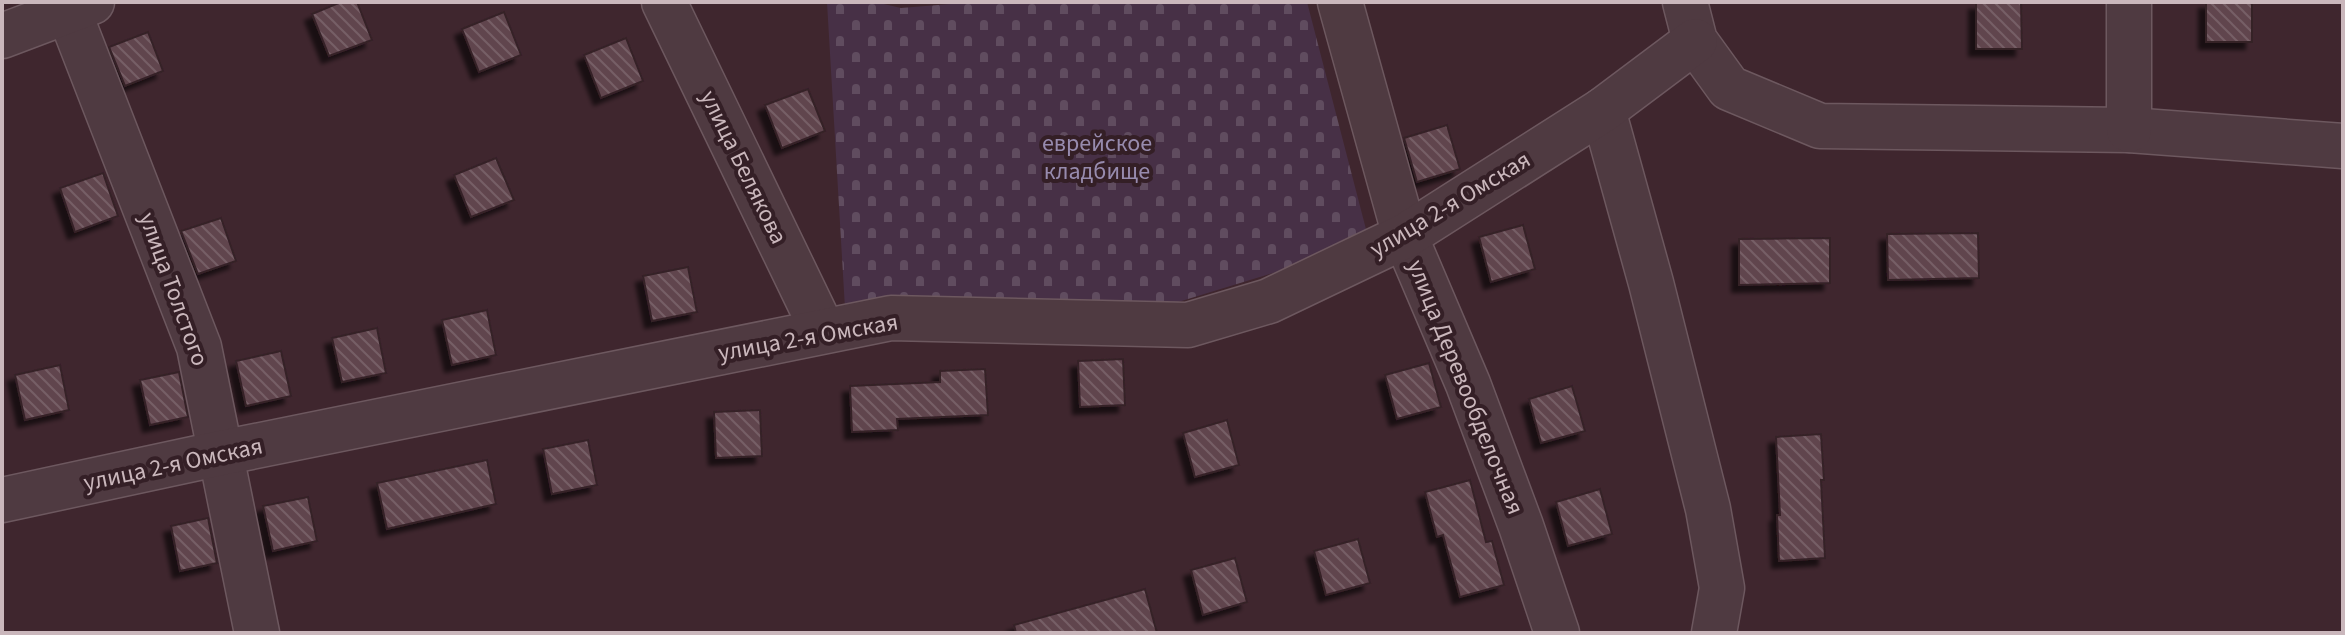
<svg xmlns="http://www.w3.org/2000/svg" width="2345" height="635" viewBox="0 0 2345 635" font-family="'Source Sans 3',sans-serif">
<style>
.cemetery{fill:url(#cemetery-stones)}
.building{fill:url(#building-back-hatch);stroke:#362128;stroke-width:2;filter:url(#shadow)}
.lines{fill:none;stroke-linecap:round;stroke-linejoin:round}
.minor-casing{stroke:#6d585f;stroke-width:47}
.minor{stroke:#4f3a41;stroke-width:44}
.labels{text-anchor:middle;stroke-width:8;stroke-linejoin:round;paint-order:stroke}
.park-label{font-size:24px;fill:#978bae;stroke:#341f26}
.street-label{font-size:24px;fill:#cab7bc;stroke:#341f26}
</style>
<defs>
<pattern id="cemetery-stones" width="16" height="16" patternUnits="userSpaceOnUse" patternTransform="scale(2)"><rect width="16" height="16" fill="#473046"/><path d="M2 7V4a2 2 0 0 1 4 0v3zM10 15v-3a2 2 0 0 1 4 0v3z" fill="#604c5f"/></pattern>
<pattern id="building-back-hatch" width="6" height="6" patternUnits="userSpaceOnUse" patternTransform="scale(2)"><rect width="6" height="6" fill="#61454e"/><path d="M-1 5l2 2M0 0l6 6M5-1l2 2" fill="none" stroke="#765e66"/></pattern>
<filter id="shadow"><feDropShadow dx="-7" dy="7" stdDeviation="2" flood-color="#0009"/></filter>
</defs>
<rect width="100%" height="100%" fill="#3f262e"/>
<!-- cemetery -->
<path class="cemetery" d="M 827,2 L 875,2 L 901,8 L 975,2 L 1307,2 L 1368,237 L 1283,270 L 1152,310 L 845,308 Z"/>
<!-- building -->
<g class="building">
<path d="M 341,2 L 357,2 L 372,40 L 329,56 L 312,14 Z"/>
<rect x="2206" y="2" width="46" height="40"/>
<path d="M 1976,3 L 2021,3 L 2022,49 L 1976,49 Z"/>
<path d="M 504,12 L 521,55 L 479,72 L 462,29 Z"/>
<path d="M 148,32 L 163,71 L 125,86 L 109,47 Z"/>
<path d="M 626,38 L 643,81 L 601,98 L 584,55 Z"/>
<path d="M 808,89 L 825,131 L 782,148 L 765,105 Z"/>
<path d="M 1447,125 L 1460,169 L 1417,182 L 1404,138 Z"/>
<path d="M 496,158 L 514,200 L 471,217 L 454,175 Z"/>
<path d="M 103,173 L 118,216 L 75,232 L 60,188 Z"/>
<path d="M 221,218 L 236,261 L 198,274 L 181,231 Z"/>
<path d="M 1523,225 L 1535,269 L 1491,282 L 1479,237 Z"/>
<path d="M 1978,233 L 1979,278 L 1888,280 L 1887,234 Z"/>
<path d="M 1830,238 L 1830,283 L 1739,285 L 1739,239 Z"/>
<path d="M 688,267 L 697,312 L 652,321 L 643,276 Z"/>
<path d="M 487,310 L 496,355 L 452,365 L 442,320 Z"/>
<path d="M 377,328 L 386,373 L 342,382 L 332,338 Z"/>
<path d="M 281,351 L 291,396 L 246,406 L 236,361 Z"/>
<path d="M 1123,359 L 1125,405 L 1080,407 L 1078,361 Z"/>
<path d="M 1429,363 L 1441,407 L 1397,419 L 1385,375 Z"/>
<path d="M 60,365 L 69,410 L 25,420 L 15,375 Z"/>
<path d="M 985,369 L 988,415 L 897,419 L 898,430 L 852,432 L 850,386 L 940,382 L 940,371 Z"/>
<path d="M 179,372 L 188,417 L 150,425 L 140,380 Z"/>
<path d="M 1572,386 L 1585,431 L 1541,443 L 1529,399 Z"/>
<path d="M 760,410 L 762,456 L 716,458 L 714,412 Z"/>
<path d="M 1227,420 L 1239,465 L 1195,477 L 1183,433 Z"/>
<path d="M 1821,434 L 1824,480 L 1821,480 L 1825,558 L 1779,561 L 1777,515 L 1780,515 L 1776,437 Z"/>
<path d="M 588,440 L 597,485 L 552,494 L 543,449 Z"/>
<path d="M 487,460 L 496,504 L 387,529 L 377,483 Z"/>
<path d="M 1470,480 L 1486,542 L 1492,541 L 1504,585 L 1460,597 L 1443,535 L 1437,537 L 1425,492 Z"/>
<path d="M 1600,489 L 1612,534 L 1568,546 L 1556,502 Z"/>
<path d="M 308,497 L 317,541 L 273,551 L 263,506 Z"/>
<path d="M 208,518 L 217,563 L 180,571 L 171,526 Z"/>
<path d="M 1358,539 L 1370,583 L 1326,595 L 1314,551 Z"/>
<path d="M 1235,558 L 1247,602 L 1203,615 L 1191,570 Z"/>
<path d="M 1145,589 L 1157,633 L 1016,633 L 1014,625 Z"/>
</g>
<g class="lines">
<!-- minor casing -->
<g class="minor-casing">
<g id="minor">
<path d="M 65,2 L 199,347 L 257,633"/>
<path d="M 664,2 L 823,331"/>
<path d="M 1340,2 L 1405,236 L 1468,384 L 1521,526 L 1557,633"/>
<path d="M 1685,2 L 1695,41 L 1729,88 L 1820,126 L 2129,130 L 2343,146"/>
<path d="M 2129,2 L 2129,130"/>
<path d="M 2,36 L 92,2"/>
<path d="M 1603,110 L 1651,283 L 1708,509 L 1722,588 L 1714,633"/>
<path d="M 2,500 L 221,453 L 891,318 L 1188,325 L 1269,301 L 1405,236 L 1603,110 L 1695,41"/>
</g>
</g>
<!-- minor -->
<use href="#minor" class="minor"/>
</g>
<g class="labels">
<!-- park labels -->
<g class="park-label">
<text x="1097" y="151">еврейское<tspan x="1097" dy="28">кладбище</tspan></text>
</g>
<!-- street labels -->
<g class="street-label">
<text transform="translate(744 167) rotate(64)" y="8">улица Белякова</text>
<text transform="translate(1450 204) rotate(-31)" y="8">улица 2-я Омская</text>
<text transform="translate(174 289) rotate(70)" y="8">улица Толстого</text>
<text transform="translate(808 337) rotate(-10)" y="8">улица 2-я Омская</text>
<text transform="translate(1466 387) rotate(68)" y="8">улица Деревообделочная</text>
<text transform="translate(173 464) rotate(-12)" y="8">улица 2-я Омская</text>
</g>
</g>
<!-- border -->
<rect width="2345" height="635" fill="none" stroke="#cab7bc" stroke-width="8"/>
</svg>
